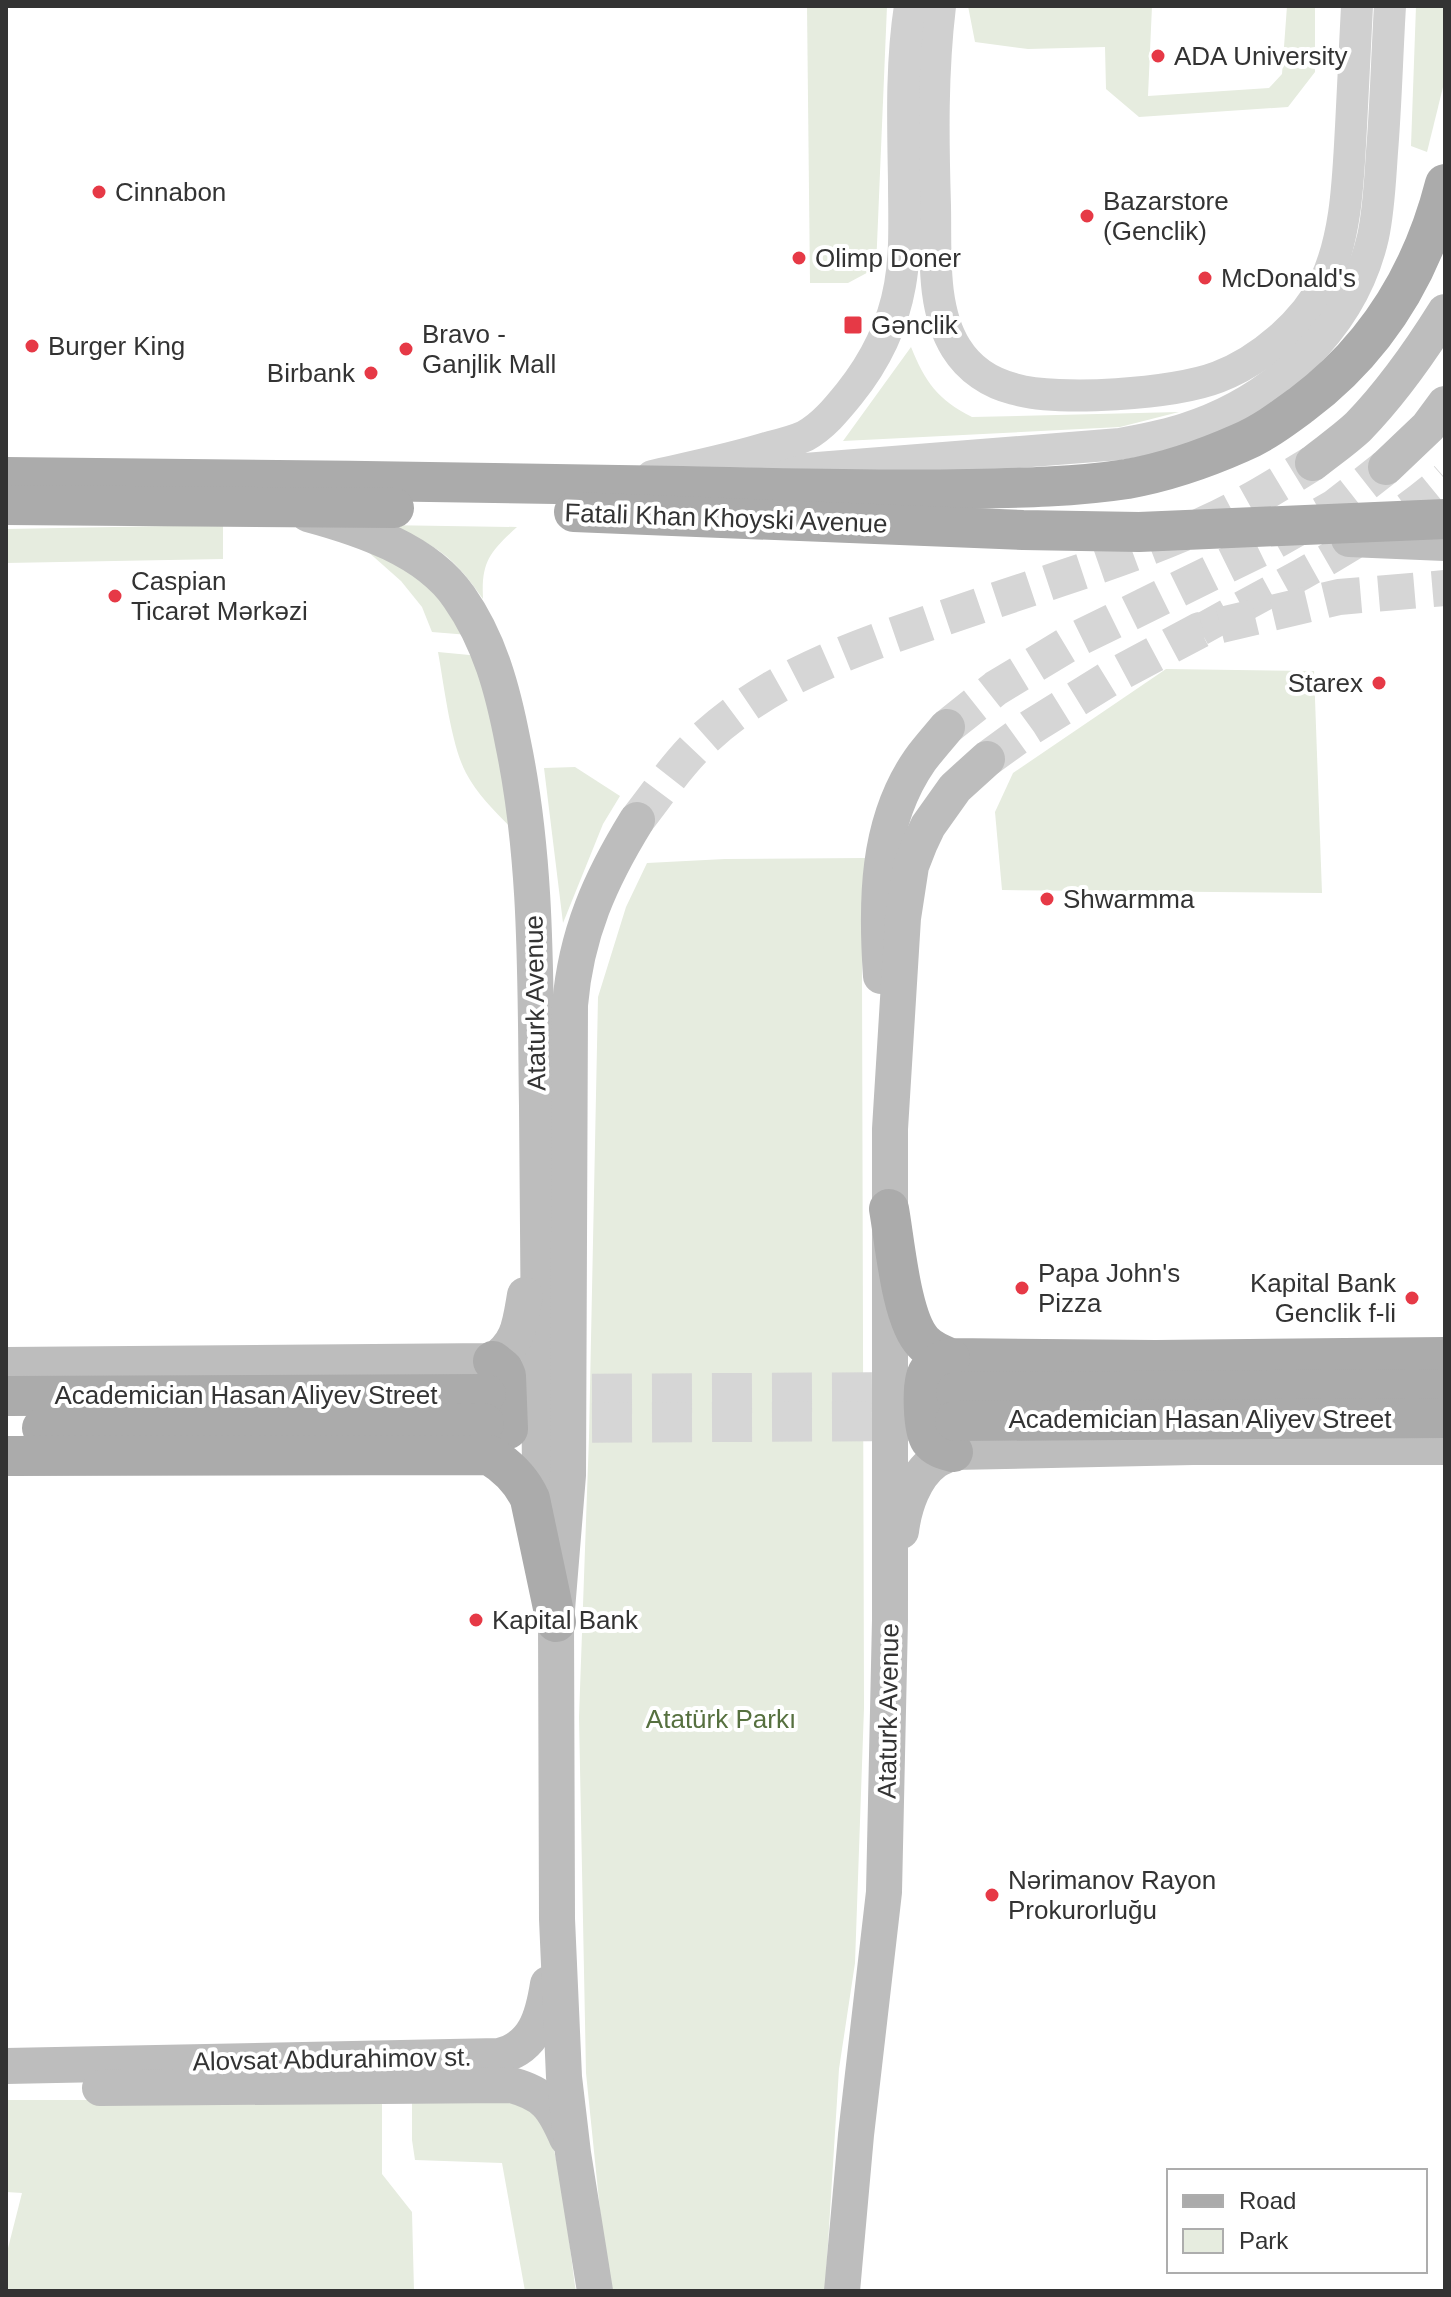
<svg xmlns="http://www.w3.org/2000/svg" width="1451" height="2297" viewBox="0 0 1451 2297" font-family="Helvetica,sans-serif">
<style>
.green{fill:#e6ecdf}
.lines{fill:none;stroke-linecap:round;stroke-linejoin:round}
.tertiary-tunnel{stroke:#d6d6d6;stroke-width:32;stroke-dasharray:32 16;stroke-linecap:butt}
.secondary-tunnel{stroke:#d6d6d6;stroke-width:36;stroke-dasharray:36 18;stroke-linecap:butt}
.primary-tunnel{stroke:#d6d6d6;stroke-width:40;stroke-dasharray:40 20;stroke-linecap:butt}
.tertiary{stroke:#d0d0d0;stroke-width:32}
.secondary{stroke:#bdbdbd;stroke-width:36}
.primary{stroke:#ababab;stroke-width:40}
.poi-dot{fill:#e63946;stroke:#fff;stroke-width:3}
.labels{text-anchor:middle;stroke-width:8;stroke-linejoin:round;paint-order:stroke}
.poi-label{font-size:26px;fill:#333;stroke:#fff;text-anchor:start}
.street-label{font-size:26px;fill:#333;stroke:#fff}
.park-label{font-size:26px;fill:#56703f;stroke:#fff}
</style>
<rect width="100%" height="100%" fill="#fff"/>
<!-- green -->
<g class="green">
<path d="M 807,6 L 887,6 L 876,268 L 848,283 L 810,283 Z"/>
<path d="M 968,6 L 1152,6 L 1148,96 L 1269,88 L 1282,74 L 1287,6 L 1315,6 L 1315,72 L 1288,107 L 1139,117 L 1106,89 L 1105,47 L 1028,49 L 975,42 Z"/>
<path d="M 1416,6 L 1445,6 L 1445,79 L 1427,152 L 1411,146 Z"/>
<path d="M 911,347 C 925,382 938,400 972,417 L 1179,412 L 1120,427 L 843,441 Z"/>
<path d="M 223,525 L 223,559 L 6,563 L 6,529 Z"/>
<path d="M 383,525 L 517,527 C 490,552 481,561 483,599 C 468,578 453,558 430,545 C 416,536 398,531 383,525 Z"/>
<path d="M 357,542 L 383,554 L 435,590 L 469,635 L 432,632 L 422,607 L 401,581 Z"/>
<path d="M 438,652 L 480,656 L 522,839 C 503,819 479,798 466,773 C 451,745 444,685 438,652 Z"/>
<path d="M 1166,669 L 1314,671 L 1322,893 L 1002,890 L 995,812 L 1013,773 Z"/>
<path d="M 575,767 L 620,796 L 603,824 L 563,923 L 544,768 Z"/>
<path d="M 865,858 L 862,973 L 864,1708 L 855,1963 L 839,2069 L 825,2291 L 610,2291 L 602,2230 L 586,2073 L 579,1717 L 589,1437 L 598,997 L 626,907 L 647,863 L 725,859 Z"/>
<path d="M 504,2099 C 519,2103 532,2108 542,2119 C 559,2137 571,2260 576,2291 L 525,2291 L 502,2163 L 415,2160 L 412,2140 L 412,2100 Z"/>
<path d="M 6,2100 L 382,2100 L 382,2174 L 412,2212 L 414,2291 L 6,2291 L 6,2256 L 22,2193 L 6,2192 Z"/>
</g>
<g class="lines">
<!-- tertiary-tunnel -->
<path class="tertiary-tunnel" d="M 1200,630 C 1283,583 1373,541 1445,478"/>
<!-- secondary-tunnel -->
<g class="secondary-tunnel">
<path d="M 947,727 L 996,688 L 1075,640 L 1264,547 L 1335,507 L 1386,467"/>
<path d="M 987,759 L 1031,727 L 1112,677 L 1200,630 L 1339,597 L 1445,588"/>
<path d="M 637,820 C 659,792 680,760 707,736 C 781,669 876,641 967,610 C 1047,582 1131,558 1207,523 C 1244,506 1279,484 1313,463"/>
</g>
<!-- primary-tunnel -->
<g class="primary-tunnel">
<path d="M 532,1394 L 924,1392"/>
<path d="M 532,1423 L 928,1421"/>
</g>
<!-- tertiary -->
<g class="tertiary">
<path d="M 940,6 C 932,72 933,139 935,206 C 936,251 931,308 956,348 C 969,369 990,383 1014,389 C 1059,402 1174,394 1218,377 C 1260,361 1305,323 1325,282 C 1347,234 1348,178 1351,127 C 1353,87 1355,46 1357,6"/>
<path d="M 767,472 L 1120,444 C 1141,440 1164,436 1185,429 C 1273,401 1352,329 1373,237 C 1379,209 1380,180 1382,152 C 1386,103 1387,55 1390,6"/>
<path d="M 652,476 C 692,467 732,459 770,447 C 782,444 794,441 805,436 C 823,426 836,410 849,394 C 874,363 893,325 900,285 C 906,251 904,216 904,182 C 903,123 901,64 910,6"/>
</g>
<!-- secondary -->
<g class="secondary">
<path d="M 1313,463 C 1328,451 1344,440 1358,427 C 1391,393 1420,352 1445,312"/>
<path d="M 1386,467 L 1428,427 L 1445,404"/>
<path d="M 308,514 C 360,528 427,550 459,597 C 490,641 503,691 513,743 C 538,863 535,985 537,1106 C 538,1229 539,1352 540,1476 L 545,1525"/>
<path d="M 1349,539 L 1445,543"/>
<path d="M 881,976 C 876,903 876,823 920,760 C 928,749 938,738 947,727"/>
<path d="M 6,1365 L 493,1361 C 519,1344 520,1324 525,1295"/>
<path d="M 901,1531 C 904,1507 914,1476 935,1461 C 940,1458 947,1455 953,1452 L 1193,1447 L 1445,1447"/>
<path d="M 6,2066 L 499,2056 C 535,2048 543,2016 548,1984"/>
<path d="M 100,2088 L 511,2085 C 545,2094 553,2106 567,2138"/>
<path d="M 595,2291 L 573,2153 L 564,2077 L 557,1919 L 556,1622 L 568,1475 L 570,1005 C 576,934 600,880 637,820"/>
<path d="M 842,2291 L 856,2135 L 884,1892 L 890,1620 L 890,1129 L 903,918 L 911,866 L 920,843 L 928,826 L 955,788 L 987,759"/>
</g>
<!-- primary -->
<g class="primary">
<path d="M 6,477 C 231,478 457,483 682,486 C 777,488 873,491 968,489 C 1020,488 1075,487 1127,479 C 1166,472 1204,459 1240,443 C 1262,434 1282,419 1301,405 C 1376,349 1422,274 1445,184"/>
<path d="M 6,505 L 394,508"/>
<path d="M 574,512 L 1023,530 L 1139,532 L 1445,519"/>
<path d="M 889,1209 C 895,1242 901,1319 923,1342 C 930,1350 940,1354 950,1358 L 1156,1360 L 1445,1357"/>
<path d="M 950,1358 C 942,1362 933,1364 928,1372 C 921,1382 923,1430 930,1440 C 936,1448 945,1450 953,1452"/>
<path d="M 493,1361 L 503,1369 L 506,1376 L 508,1429"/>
<path d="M 956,1392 L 1445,1389"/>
<path d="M 6,1396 L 486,1394"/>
<path d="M 955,1421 L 1445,1418"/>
<path d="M 42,1428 L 484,1423"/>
<path d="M 6,1456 L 489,1455 C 507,1466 521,1479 530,1499 L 556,1622"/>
</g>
</g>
<!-- markers -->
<g class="poi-dot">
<circle cx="1158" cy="56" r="8"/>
<circle cx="99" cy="192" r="8"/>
<circle cx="1087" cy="216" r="8"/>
<circle cx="799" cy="258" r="8"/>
<circle cx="1205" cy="278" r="8"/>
<rect x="843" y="315" width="20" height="20" rx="4"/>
<circle cx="32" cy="346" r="8"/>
<circle cx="406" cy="349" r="8"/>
<circle cx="371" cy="373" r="8"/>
<circle cx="115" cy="596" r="8"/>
<circle cx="1379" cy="683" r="8"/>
<circle cx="1047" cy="899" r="8"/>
<circle cx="1022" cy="1288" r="8"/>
<circle cx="1412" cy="1298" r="8"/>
<circle cx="476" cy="1620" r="8"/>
<circle cx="992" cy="1895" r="8"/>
</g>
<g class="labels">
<!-- poi labels -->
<g class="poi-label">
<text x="1174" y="65">ADA University</text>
<text x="115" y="201">Cinnabon</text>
<text x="1103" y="210">Bazarstore<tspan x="1103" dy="30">(Genclik)</tspan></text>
<text x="815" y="267">Olimp Doner</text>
<text x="1221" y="287">McDonald's</text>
<text x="871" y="334">Gənclik</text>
<text x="422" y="343">Bravo -<tspan x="422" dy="30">Ganjlik Mall</tspan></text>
<text x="48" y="355">Burger King</text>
<text x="355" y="382" text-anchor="end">Birbank</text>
<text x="131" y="590">Caspian<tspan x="131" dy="30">Ticarət Mərkəzi</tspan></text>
<text x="1363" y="692" text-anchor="end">Starex</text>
<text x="1063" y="908">Shwarmma</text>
<text x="1038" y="1282">Papa John's<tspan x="1038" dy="30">Pizza</tspan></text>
<text x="1396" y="1292" text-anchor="end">Kapital Bank<tspan x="1396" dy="30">Genclik f-li</tspan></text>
<text x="492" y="1629">Kapital Bank</text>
<text x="1008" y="1889">Nərimanov Rayon<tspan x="1008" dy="30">Prokurorluğu</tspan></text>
</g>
<!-- street labels -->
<g class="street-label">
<text transform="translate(726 518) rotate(2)" y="9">Fatali Khan Khoyski Avenue</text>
<text transform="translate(535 1003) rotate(-91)" y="9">Ataturk Avenue</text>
<text x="246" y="1404">Academician Hasan Aliyev Street</text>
<text x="1200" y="1428">Academician Hasan Aliyev Street</text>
<text transform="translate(888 1711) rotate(-89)" y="9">Ataturk Avenue</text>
<text transform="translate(332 2059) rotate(-1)" y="9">Alovsat Abdurahimov st.</text>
</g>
<!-- park labels -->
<g class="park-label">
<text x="721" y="1728">Atatürk Parkı</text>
</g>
</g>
<!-- border -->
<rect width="1451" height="2297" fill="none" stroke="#333333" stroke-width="16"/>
<!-- legend -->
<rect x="1167" y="2169" width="260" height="104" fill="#ffffff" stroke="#adadad" stroke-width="2"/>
<rect x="1183" y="2195" width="40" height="12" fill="#ababab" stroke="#adadad" stroke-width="2"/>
<text x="1239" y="2209" font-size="24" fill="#333333">Road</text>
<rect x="1183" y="2229" width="40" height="24" fill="#e6ecdf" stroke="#adadad" stroke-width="2"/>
<text x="1239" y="2249" font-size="24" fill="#333333">Park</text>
</svg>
